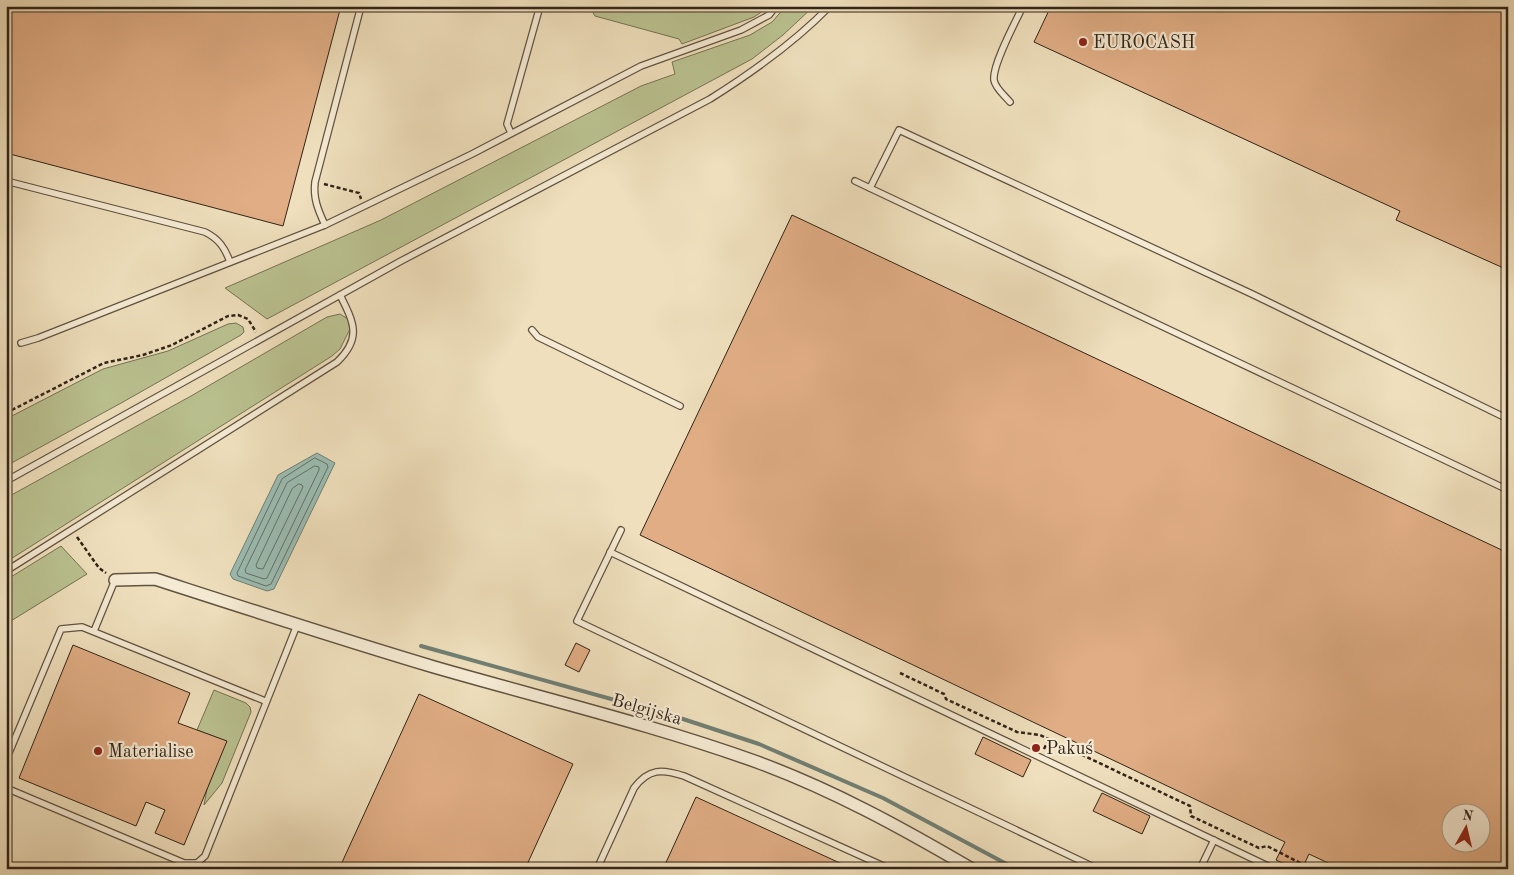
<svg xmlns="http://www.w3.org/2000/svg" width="1514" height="875" viewBox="0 0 1514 875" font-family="'Old Standard TT',serif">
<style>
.green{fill:#bac190;stroke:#767254}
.water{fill:#9abcb2;stroke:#707f74}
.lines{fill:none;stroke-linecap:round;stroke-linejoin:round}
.shore{stroke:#667065;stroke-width:1}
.stream{stroke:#707f74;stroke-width:4}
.building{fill:#e0ad84;stroke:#322418;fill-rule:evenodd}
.service-casing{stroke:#615341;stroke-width:8}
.minor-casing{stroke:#615341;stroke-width:14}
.path{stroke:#322418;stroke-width:2.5;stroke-dasharray:4 2.5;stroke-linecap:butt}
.service{stroke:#f5ead3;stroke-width:5.5}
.minor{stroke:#f5ead3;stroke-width:11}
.poi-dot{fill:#8f2418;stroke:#f5ead3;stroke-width:2}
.labels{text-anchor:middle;stroke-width:4.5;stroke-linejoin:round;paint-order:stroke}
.poi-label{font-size:18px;fill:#322418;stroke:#f5ead3;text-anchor:start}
.street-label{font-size:18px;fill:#322418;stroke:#f5ead3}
</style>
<rect width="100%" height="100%" fill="#efdfbc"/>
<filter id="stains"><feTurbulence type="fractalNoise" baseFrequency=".004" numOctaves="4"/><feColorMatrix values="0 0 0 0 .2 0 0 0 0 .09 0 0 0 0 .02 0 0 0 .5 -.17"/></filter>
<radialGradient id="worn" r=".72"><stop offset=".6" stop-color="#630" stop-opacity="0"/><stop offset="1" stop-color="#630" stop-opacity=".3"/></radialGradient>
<!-- green -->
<g class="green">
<path d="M 589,6 L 760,6 L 763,11 L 754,17 L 682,44 L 679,39 L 595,16 Z"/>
<path d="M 786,6 L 814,6 L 783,35 L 752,59 L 267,319 L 225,288 L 381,220 L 641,86 L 675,74 L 672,62 L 750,35 L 772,22 Z"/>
<path d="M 340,314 L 348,319 L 350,329 L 340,349 L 332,356 L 6,562 L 6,498 L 191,396 L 327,317 Z"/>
<path d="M 236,323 L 243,327 L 244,332 L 241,335 L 123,402 L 6,466 L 6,419 L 103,369 L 168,351 L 228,324 Z"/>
<path d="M 61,546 L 87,574 L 6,624 L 6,580 Z"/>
<path d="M 214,690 L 246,703 L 250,707 L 251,712 L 222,783 L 204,805 L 207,789 L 226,741 L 197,730 Z"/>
</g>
<!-- water -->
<path class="water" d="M 317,453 L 335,463 L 274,589 L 267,591 L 233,579 L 230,574 L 278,475 Z"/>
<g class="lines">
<!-- shore -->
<g class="shore">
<path d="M 315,458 L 327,464 L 328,467 L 271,584 L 266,586 L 238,576 L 237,573 L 282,479 Z"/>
<path d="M 315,466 L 319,467 L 319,470 L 267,578 L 264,579 L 246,573 L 245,570 L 287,483 Z"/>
<path d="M 299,484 L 302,485 L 303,487 L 263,569 L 257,568 L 256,565 L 292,489 Z"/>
</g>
<!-- stream -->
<path class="stream" d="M 421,646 L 683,719 L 759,744 L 883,798 L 1016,869"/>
</g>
<!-- building -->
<g class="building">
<path d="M 6,6 L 341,6 L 283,226 L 6,153 Z"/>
<path d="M 1051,6 L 1508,6 L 1508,270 L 1396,220 L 1400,211 L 1034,42 Z"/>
<path d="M 792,215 L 1508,553 L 1508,869 L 1341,869 L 1309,854 L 1302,869 L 1295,869 L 1276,860 L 1285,842 L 640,535 ZM 1452,812 L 1482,812 L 1482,842 L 1452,842 Z"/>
<path d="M 576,643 L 590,650 L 579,672 L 565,665 Z"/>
<path d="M 73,645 L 190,693 L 178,723 L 227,741 L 184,845 L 155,833 L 165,810 L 146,802 L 136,826 L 19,778 Z"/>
<path d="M 419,694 L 573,764 L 525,869 L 339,869 Z"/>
<path d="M 983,737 L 1031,760 L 1023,777 L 975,754 Z"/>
<path d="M 1102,793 L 1150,816 L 1142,834 L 1093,811 Z"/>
<path d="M 696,797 L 853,869 L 663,869 Z"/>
</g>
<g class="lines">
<!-- service casing -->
<g class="service-casing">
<g id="service">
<path d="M 1010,102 C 1005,96 995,88 994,80 C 992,65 1016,21 1023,6"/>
<path d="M 511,133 L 507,124 L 540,6"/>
<path d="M 6,181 L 205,232 C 219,239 225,248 230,262"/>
<path d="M 855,181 L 1508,490"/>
<path d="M 870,188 L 899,130 L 1252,294 L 1508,419"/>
<path d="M 325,225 C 318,210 313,198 315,182 L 361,6"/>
<path d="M 532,330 L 538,337 L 680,406"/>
<path d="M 21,343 L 38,338 L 325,225 L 472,154 L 641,66 L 741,30 L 769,15 L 776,6"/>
<path d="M 6,481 L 401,261 L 710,99 C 753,72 794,43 830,6"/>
<path d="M 621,530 L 577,621 L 1098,869"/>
<path d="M 610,552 L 1274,869"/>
<path d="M 6,571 L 337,362 C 362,338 354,323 340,295"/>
<path d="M 94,631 L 115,580"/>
<path d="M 6,760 L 61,629 L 82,627 L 265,701"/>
<path d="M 6,788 L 184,863 L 197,863 L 205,856 L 297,625"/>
<path d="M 597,869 L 634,788 C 649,768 662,769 684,776 L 890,869"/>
<path d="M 1200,869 L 1214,840"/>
</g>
</g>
<!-- minor casing -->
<g class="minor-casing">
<path id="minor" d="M 115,580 L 155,579 C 248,609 340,639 434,667 C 541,698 651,724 757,762 C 833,790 902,828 972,869"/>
</g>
<!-- path -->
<g class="path">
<path d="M 324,184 L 359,193 L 361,199"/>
<path d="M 6,413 L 104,363 L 143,355 L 172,345 L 228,316 L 238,315 L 248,319 L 256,332"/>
<path d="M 77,537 L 99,568 L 106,573"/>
<path d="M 900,673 L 944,694 L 946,699 L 1017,732 L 1040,735 L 1190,806 L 1191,816 L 1259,848 L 1267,846 L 1312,869"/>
<path d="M 1044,749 L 1049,739"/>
</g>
<!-- service -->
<use href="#service" class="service"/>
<!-- minor -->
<use href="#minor" class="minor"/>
</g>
<!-- markers -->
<g class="poi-dot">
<circle cx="1083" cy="42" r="5"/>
<circle cx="1036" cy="748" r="5"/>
<circle cx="98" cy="751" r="5"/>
</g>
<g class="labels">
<!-- poi labels -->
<g class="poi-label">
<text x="1093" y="48">EUROCASH</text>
<text x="1046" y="754">Pakuś</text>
<text x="108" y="757">Materialise</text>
</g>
<!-- street labels -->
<g class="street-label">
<text transform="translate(647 709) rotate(16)" y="6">Belgijska</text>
</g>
</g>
<!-- margin -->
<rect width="1514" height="875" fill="none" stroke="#efdfbc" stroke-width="25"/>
<rect x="8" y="8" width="1499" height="860" fill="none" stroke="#322418" stroke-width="2.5"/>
<rect x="12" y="12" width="1489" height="850" fill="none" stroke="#322418"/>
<!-- north arrow -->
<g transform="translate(1466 828) rotate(8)"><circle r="24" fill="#f5ead3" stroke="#a79b88"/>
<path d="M0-4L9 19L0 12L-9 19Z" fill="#8f2418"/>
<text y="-8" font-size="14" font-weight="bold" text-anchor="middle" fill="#322418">N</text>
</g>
<rect width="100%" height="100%" filter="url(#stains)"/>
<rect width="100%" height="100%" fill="url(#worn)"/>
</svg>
